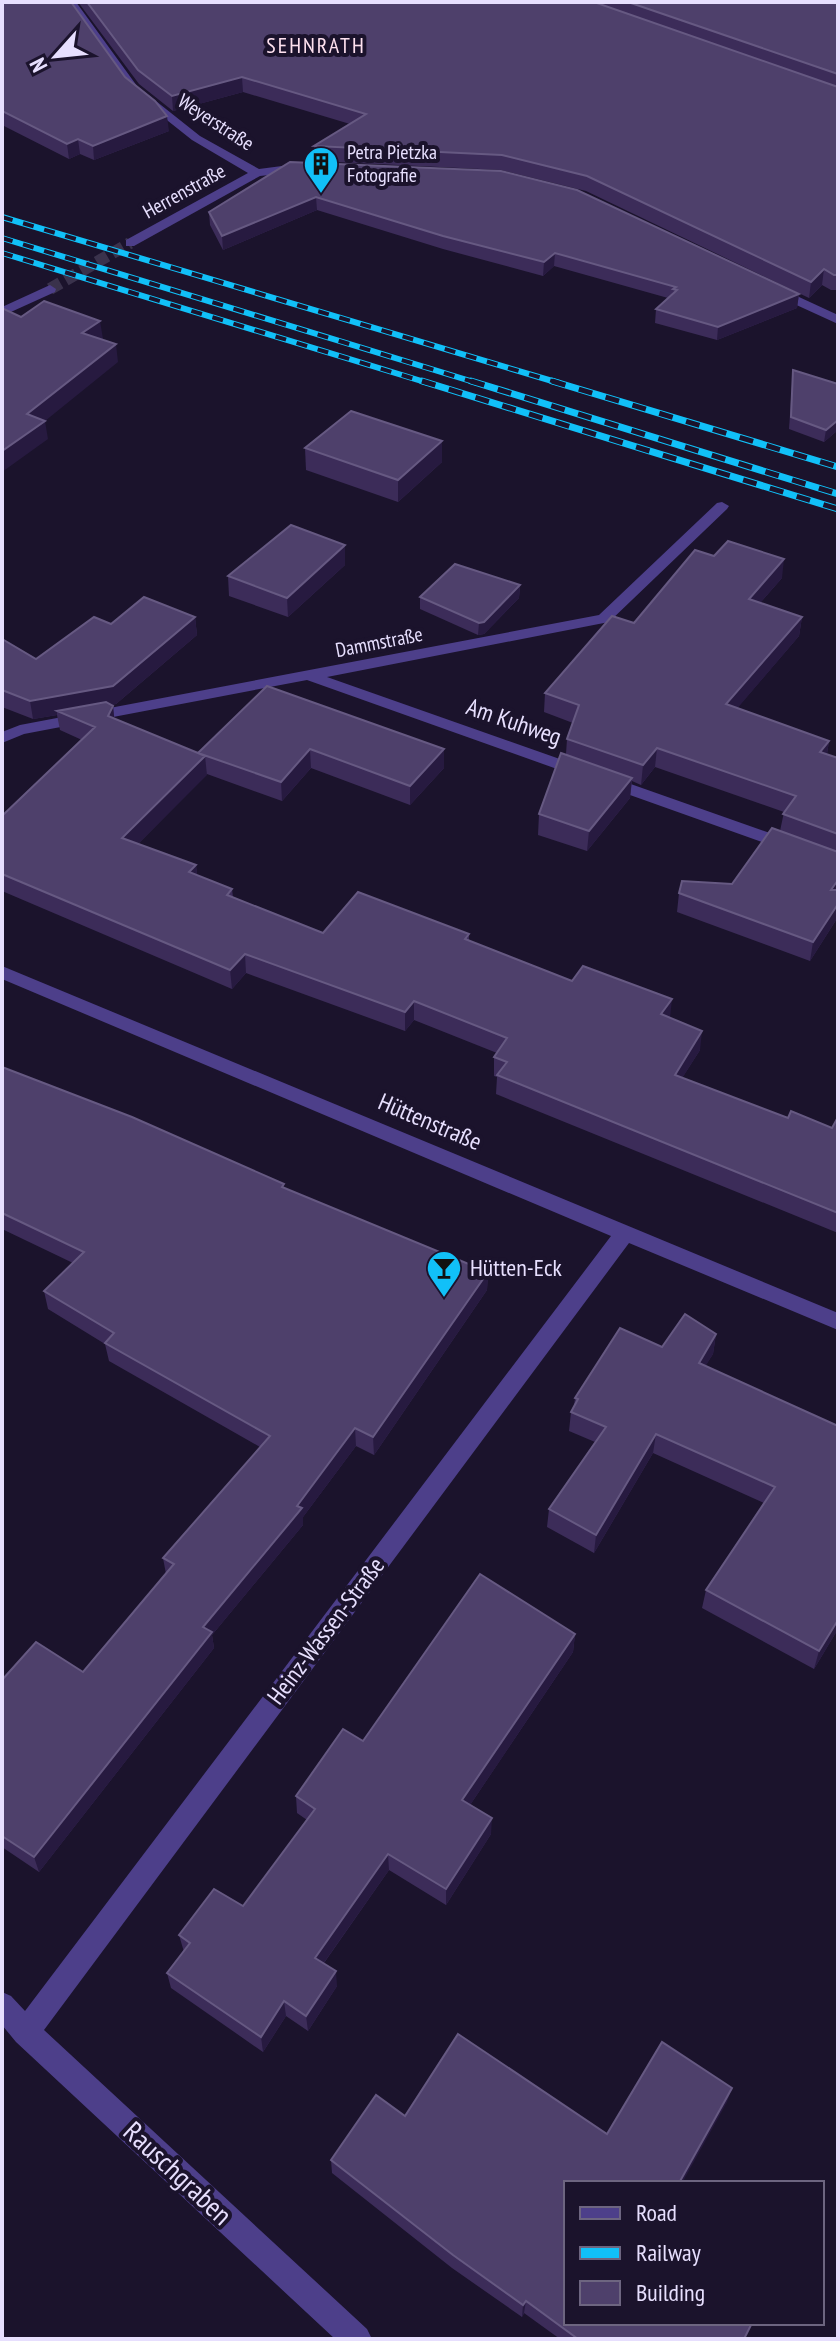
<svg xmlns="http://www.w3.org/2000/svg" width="840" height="2341" viewBox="0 0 840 2341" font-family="'PT Sans Narrow',sans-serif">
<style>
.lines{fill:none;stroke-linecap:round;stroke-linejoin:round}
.minor-tunnel{stroke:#3a324c;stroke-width:12;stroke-dasharray:12 6;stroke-linecap:butt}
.minor{fill:#4d3f8a;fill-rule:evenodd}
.rail-far1-casing{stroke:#11c0f8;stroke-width:6}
.rail-casing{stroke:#11c0f8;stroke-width:7}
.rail-far1{stroke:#1b132c;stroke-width:4;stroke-dasharray:11;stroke-linecap:butt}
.rail{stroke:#1b132c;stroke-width:5;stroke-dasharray:14;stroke-linecap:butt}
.wall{fill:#3c2c59}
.shaded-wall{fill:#271a40}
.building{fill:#4e406b;stroke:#665982;stroke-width:2}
.labels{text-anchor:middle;stroke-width:8;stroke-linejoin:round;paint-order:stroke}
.far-street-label{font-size:20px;fill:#e7dffe;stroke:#1b132c}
.far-poi-label{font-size:20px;fill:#e7dffe;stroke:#1b132c;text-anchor:start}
.far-neighbourhood-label{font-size:22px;letter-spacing:2px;fill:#fee1ef;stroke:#1b132c}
.street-label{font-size:24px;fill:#e7dffe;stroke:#1b132c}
.poi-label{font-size:24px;fill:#e7dffe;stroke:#1b132c;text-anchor:start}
.near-street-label{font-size:28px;fill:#e7dffe;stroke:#1b132c}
</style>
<rect width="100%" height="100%" fill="#1b132c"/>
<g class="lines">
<!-- minor-tunnel -->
<path class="minor-tunnel" d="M 50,289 L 130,243"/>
<!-- minor -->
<g class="minor">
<path d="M 66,2 L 76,2 L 137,86 L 200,136 L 259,169 L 305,163 L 311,167 L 305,171 L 260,176 L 134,246 L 126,246 L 126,240 L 248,173 L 192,140 L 129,90 Z"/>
<path d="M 50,285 L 56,289 L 55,292 L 2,316 L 2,307 Z"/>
<path d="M 773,285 L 838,315 L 838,324 L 768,292 L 767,289 Z"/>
<path d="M 722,502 L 729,506 L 727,509 L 609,622 L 327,677 L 838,857 L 838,869 L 307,680 L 24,734 L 2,743 L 2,732 L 20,725 L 599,615 L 717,503 Z"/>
<path d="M 2,966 L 838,1313 L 838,1330 L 629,1243 L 44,2030 L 367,2329 L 372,2339 L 335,2339 L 16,2042 L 2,2025 L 2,1992 L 11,1996 L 25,2011 L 611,1236 L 2,979 Z"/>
</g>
<!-- rail-far1 casing -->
<g class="rail-far1-casing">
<g id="rail-far1">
<path d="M 2,217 L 559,383"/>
<path d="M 2,238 L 477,383"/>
<path d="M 2,253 L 428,383"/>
</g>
</g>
<!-- rail casing -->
<g class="rail-casing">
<g id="rail">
<path d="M 422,381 L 838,509"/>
<path d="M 471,381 L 838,494"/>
<path d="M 552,381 L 838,467"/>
</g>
</g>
<!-- rail-far1 -->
<use href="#rail-far1" class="rail-far1"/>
<!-- rail -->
<use href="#rail" class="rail"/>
</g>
<!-- wall -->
<g class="wall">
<path d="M 2,2 L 125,77 L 169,131 L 94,160 L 80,154 L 69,159 L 2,125 Z"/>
<path d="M 78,2 L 838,2 L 838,290 L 831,290 L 822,285 L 809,298 L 586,191 L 501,170 L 315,161 L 314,146 L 350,124 L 243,92 L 173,111 L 139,84 Z"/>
<path d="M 290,162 L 799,294 L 797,308 L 717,340 L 655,323 L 656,309 L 668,298 L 554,266 L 543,276 L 443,249 L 317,210 L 223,250 L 210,225 L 209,212 Z"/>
<path d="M 793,370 L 838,384 L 838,430 L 824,442 L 789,429 Z"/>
<path d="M 442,441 L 442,462 L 398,502 L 306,470 L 305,448 Z"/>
<path d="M 345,565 L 288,617 L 229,596 L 228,576 Z"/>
<path d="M 782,578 L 760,603 L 802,617 L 799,636 L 737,708 L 829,741 L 827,754 L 838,758 L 838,917 L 810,961 L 677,912 L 679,893 L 732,884 L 780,831 L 784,812 L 655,767 L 641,785 L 632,781 L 630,798 L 587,851 L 538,835 L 539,814 L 566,754 L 567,739 L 573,723 L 544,712 L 545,693 L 634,623 Z"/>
<path d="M 520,585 L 519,598 L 484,634 L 478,635 L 420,609 L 420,597 Z"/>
<path d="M 195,617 L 197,635 L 116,704 L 111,705 L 113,706 L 114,719 L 198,753 L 267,686 L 444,768 L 410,805 L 311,768 L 282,801 L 207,774 L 138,844 L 196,865 L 197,875 L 232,889 L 233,897 L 323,933 L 469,934 L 469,941 L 670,1018 L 700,1050 L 682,1078 L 788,1118 L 832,1128 L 838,1117 L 838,1233 L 496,1094 L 497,1077 L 494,1076 L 494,1057 L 497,1053 L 414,1020 L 405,1031 L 246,973 L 232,989 L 2,891 L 2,816 L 82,740 L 60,730 L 57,715 L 33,719 L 2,707 L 2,639 L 36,659 L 111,624 Z"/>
<path d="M 2,1067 L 285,1188 L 488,1272 L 487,1290 L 374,1455 L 356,1446 L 303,1517 L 303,1525 L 212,1635 L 214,1648 L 39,1872 L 2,1847 L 2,1680 L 83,1672 L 166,1574 L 163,1558 L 260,1447 L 109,1361 L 105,1344 L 48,1309 L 44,1291 L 73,1263 L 2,1229 Z"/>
<path d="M 716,1334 L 713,1354 L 705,1366 L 838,1426 L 838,1629 L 814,1669 L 702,1608 L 706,1590 L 764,1503 L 653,1453 L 594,1553 L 547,1527 L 549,1509 L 595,1442 L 569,1431 L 571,1412 L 574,1406 L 575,1398 L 662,1347 Z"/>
<path d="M 575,1634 L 573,1652 L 470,1805 L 491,1834 L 446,1905 L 389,1870 L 324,1963 L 337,1986 L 308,2031 L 286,2016 L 263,2052 L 171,1988 L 167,1973 L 184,1952 L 179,1935 L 243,1906 L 307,1820 L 297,1813 L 296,1796 L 363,1741 Z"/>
<path d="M 727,2102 L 566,2183 L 744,2339 L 560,2339 L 524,2313 L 522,2317 L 452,2268 L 332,2173 L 331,2160 L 405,2116 L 607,2134 Z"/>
</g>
<!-- shaded-wall -->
<g class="shaded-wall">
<path d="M 242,77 L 243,92 L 173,111 L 172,96 Z"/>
<path d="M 167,116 L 169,131 L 94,160 L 93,146 Z"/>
<path d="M 78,139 L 80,154 L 69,159 L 67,144 Z"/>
<path d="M 316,197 L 317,210 L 223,250 L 222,236 Z"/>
<path d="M 555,253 L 554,266 L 543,276 L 544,262 Z"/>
<path d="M 824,269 L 822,285 L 809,298 L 811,282 Z"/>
<path d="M 799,294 L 797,308 L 717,340 L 718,327 Z"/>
<path d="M 100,321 L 103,339 L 85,351 L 82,333 Z"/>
<path d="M 116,344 L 118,362 L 45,421 L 48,439 L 2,472 L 2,451 L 27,414 Z"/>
<path d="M 838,420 L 838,430 L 824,442 L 826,430 Z"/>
<path d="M 442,441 L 442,462 L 398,502 L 398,480 Z"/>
<path d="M 345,545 L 345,565 L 288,617 L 287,598 Z"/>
<path d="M 784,559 L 782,578 L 747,618 L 749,599 Z"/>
<path d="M 520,585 L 519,598 L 484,634 L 478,635 L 479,623 Z"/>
<path d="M 195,617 L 197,635 L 116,704 L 63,714 L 57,711 L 57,715 L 33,719 L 30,701 Z"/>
<path d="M 802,617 L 799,636 L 724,724 L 726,704 Z"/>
<path d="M 113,706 L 115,725 L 108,716 Z"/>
<path d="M 829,741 L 826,760 L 820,752 Z"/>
<path d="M 657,748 L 655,767 L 641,785 L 643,765 Z"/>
<path d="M 310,749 L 311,768 L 282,801 L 281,782 Z"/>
<path d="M 444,749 L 444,768 L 410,805 L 410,786 Z"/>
<path d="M 205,756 L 207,775 L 125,857 L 122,838 Z"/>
<path d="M 632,778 L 630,798 L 587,851 L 589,831 Z"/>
<path d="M 196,865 L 198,884 L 189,872 Z"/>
<path d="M 838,880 L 838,893 L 831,890 Z"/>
<path d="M 838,904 L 838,917 L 810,961 L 813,942 Z"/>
<path d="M 245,954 L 246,973 L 232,989 L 230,970 Z"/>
<path d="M 672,999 L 670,1018 L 661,1014 Z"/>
<path d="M 414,1001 L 414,1020 L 405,1031 L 405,1012 Z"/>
<path d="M 702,1031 L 700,1050 L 672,1094 L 675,1075 Z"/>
<path d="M 488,1272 L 487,1290 L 374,1455 L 373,1437 Z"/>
<path d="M 716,1334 L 713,1354 L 695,1383 L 699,1363 Z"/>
<path d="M 355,1428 L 356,1446 L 303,1517 L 303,1525 L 212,1635 L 214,1648 L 39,1872 L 34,1857 L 203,1627 Z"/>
<path d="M 656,1434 L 653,1453 L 594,1553 L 596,1535 Z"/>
<path d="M 838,1620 L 838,1629 L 814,1669 L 819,1651 Z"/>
<path d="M 575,1634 L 573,1652 L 462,1817 L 462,1800 Z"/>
<path d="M 492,1818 L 491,1834 L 446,1905 L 446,1889 Z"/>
<path d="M 388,1854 L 389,1870 L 316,1974 L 315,1958 Z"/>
<path d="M 336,1971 L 337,1986 L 308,2031 L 306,2016 Z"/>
<path d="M 284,2001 L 286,2016 L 263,2052 L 261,2037 Z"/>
<path d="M 732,2088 L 727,2102 L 682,2183 L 679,2183 Z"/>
<path d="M 526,2301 L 524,2313 L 522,2317 L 523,2305 Z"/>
</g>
<!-- building -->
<g class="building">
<path d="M 2,2 L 71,2 L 125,77 L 155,101 L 167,116 L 93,146 L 78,139 L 67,144 L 2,111 Z"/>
<path d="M 87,2 L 594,2 L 838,87 L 838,275 L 834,275 L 824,269 L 811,282 L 587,176 L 502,155 L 314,146 L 366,114 L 242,77 L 172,96 L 138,70 Z"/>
<path d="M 628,2 L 838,2 L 838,74 Z"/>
<path d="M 290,162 L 501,171 L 577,190 L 799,294 L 718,327 L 656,309 L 677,290 L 673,289 L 676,287 L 555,253 L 544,262 L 443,236 L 316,197 L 222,236 L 209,212 Z"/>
<path d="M 44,301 L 100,321 L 82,333 L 116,344 L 27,414 L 45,421 L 2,451 L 2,308 L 21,317 Z"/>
<path d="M 793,370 L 838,384 L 838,420 L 826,430 L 791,417 Z"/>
<path d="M 351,411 L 442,441 L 398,480 L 305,448 Z"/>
<path d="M 291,525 L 345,545 L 287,598 L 228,576 Z"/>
<path d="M 728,541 L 784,559 L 749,599 L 802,617 L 726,704 L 829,741 L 820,752 L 838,758 L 838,834 L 783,814 L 796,796 L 657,748 L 643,765 L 567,739 L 579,705 L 545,693 L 612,616 L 634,623 L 695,550 L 714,556 Z"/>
<path d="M 455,564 L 520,585 L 484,622 L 479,623 L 420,597 Z"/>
<path d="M 144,597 L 195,617 L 113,686 L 30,701 L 2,690 L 2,639 L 36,659 L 94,617 L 111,624 Z"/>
<path d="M 267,686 L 444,749 L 410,786 L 310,749 L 281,782 L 198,753 L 205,756 L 122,838 L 196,865 L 189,872 L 232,889 L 227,895 L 323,933 L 358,892 L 469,934 L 465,939 L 572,981 L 583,966 L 672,999 L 661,1014 L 702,1031 L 675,1075 L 788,1118 L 791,1111 L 832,1128 L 838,1117 L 838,1213 L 497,1075 L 507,1062 L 494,1057 L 507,1038 L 414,1001 L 405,1012 L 245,954 L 230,970 L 2,874 L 2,816 L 95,727 L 57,711 L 106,702 L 113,706 L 108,716 L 198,753 Z"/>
<path d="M 561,753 L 632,778 L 589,831 L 539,814 Z"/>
<path d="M 772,828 L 838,852 L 838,880 L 831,890 L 838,890 L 838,904 L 813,942 L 679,893 L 682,881 L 732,884 Z"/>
<path d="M 2,1067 L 132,1117 L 284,1184 L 282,1187 L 488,1272 L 373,1437 L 355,1428 L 297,1506 L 302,1508 L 203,1627 L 212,1632 L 34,1857 L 2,1836 L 2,1680 L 36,1642 L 83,1672 L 174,1564 L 163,1558 L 270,1436 L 105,1343 L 114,1333 L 44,1291 L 84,1252 L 2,1213 Z"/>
<path d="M 685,1314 L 716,1334 L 699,1363 L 838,1426 L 838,1620 L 819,1651 L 706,1590 L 775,1487 L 656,1434 L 596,1535 L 549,1509 L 606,1427 L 571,1412 L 578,1399 L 575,1398 L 620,1328 L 662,1347 Z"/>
<path d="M 480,1574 L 575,1634 L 462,1800 L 492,1818 L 446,1889 L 388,1854 L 315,1958 L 336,1971 L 306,2016 L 284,2001 L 261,2037 L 167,1973 L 190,1943 L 179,1935 L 214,1889 L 243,1906 L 315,1809 L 296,1796 L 343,1729 L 363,1741 Z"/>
<path d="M 458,2034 L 607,2134 L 662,2042 L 732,2088 L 679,2183 L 566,2183 L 566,2323 L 752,2323 L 744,2339 L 578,2339 L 526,2301 L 523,2305 L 453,2255 L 331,2160 L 376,2095 L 405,2116 Z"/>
</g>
<!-- icons -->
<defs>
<g id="building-pin" transform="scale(1.8)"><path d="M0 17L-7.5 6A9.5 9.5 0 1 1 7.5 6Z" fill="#11c0f8" stroke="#1b132c"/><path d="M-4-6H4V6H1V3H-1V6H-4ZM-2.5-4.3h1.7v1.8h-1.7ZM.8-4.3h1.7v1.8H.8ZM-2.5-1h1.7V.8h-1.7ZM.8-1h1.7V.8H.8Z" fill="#111"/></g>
<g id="bar-pin" transform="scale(1.8)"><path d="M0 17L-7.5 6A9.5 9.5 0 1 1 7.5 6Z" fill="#11c0f8" stroke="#1b132c"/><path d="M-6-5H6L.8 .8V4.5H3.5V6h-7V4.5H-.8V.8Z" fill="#111"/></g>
</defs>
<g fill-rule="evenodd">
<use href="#building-pin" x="321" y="164"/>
<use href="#bar-pin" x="444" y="1268"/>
</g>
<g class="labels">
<!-- far-street labels -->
<g class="far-street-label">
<text transform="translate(216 122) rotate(33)" y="7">Weyerstraße</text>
<text transform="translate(184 191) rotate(-29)" y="7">Herrenstraße</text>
<text transform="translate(379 642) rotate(-11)" y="7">Dammstraße</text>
</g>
<!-- far-poi labels -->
<g class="far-poi-label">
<text x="347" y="159">Petra Pietzka<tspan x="347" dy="23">Fotografie</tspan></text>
</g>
<!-- far-neighbourhood labels -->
<g class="far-neighbourhood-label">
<text x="316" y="53">SEHNRATH</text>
</g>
<!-- street labels -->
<g class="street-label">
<text transform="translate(514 722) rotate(19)" y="8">Am Kuhweg</text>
<text transform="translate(430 1122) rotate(23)" y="8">Hüttenstraße</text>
<text transform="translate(326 1631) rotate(-53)" y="8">Heinz-Wassen-Straße</text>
</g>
<!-- poi labels -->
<g class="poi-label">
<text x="470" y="1276">Hütten-Eck</text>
</g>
<!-- near-street labels -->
<g class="near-street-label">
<text transform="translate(178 2173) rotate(43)" y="10">Rauschgraben</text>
</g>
</g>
<!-- border -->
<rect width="840" height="2341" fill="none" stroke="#e7dffe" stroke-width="8"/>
<!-- legend -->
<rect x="564" y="2181" width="260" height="144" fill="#1b132c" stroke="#6d6580" stroke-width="2"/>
<rect x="580" y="2207" width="40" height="12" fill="#4d3f8a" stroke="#6d6580" stroke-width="2"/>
<text x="636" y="2221" font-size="24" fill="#e7dffe">Road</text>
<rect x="580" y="2247" width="40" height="12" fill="#11c0f8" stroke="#6d6580" stroke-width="2"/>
<text x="636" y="2261" font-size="24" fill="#e7dffe">Railway</text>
<rect x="580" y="2281" width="40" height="24" fill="#4e406b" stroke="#6d6580" stroke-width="2"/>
<text x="636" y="2301" font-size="24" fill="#e7dffe">Building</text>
<!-- north arrow -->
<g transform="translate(56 56) rotate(243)" stroke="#1b132c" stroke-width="6" paint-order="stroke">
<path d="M0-6L14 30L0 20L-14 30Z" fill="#e7dffe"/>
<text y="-12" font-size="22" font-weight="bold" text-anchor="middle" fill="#e7dffe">N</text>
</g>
</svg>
